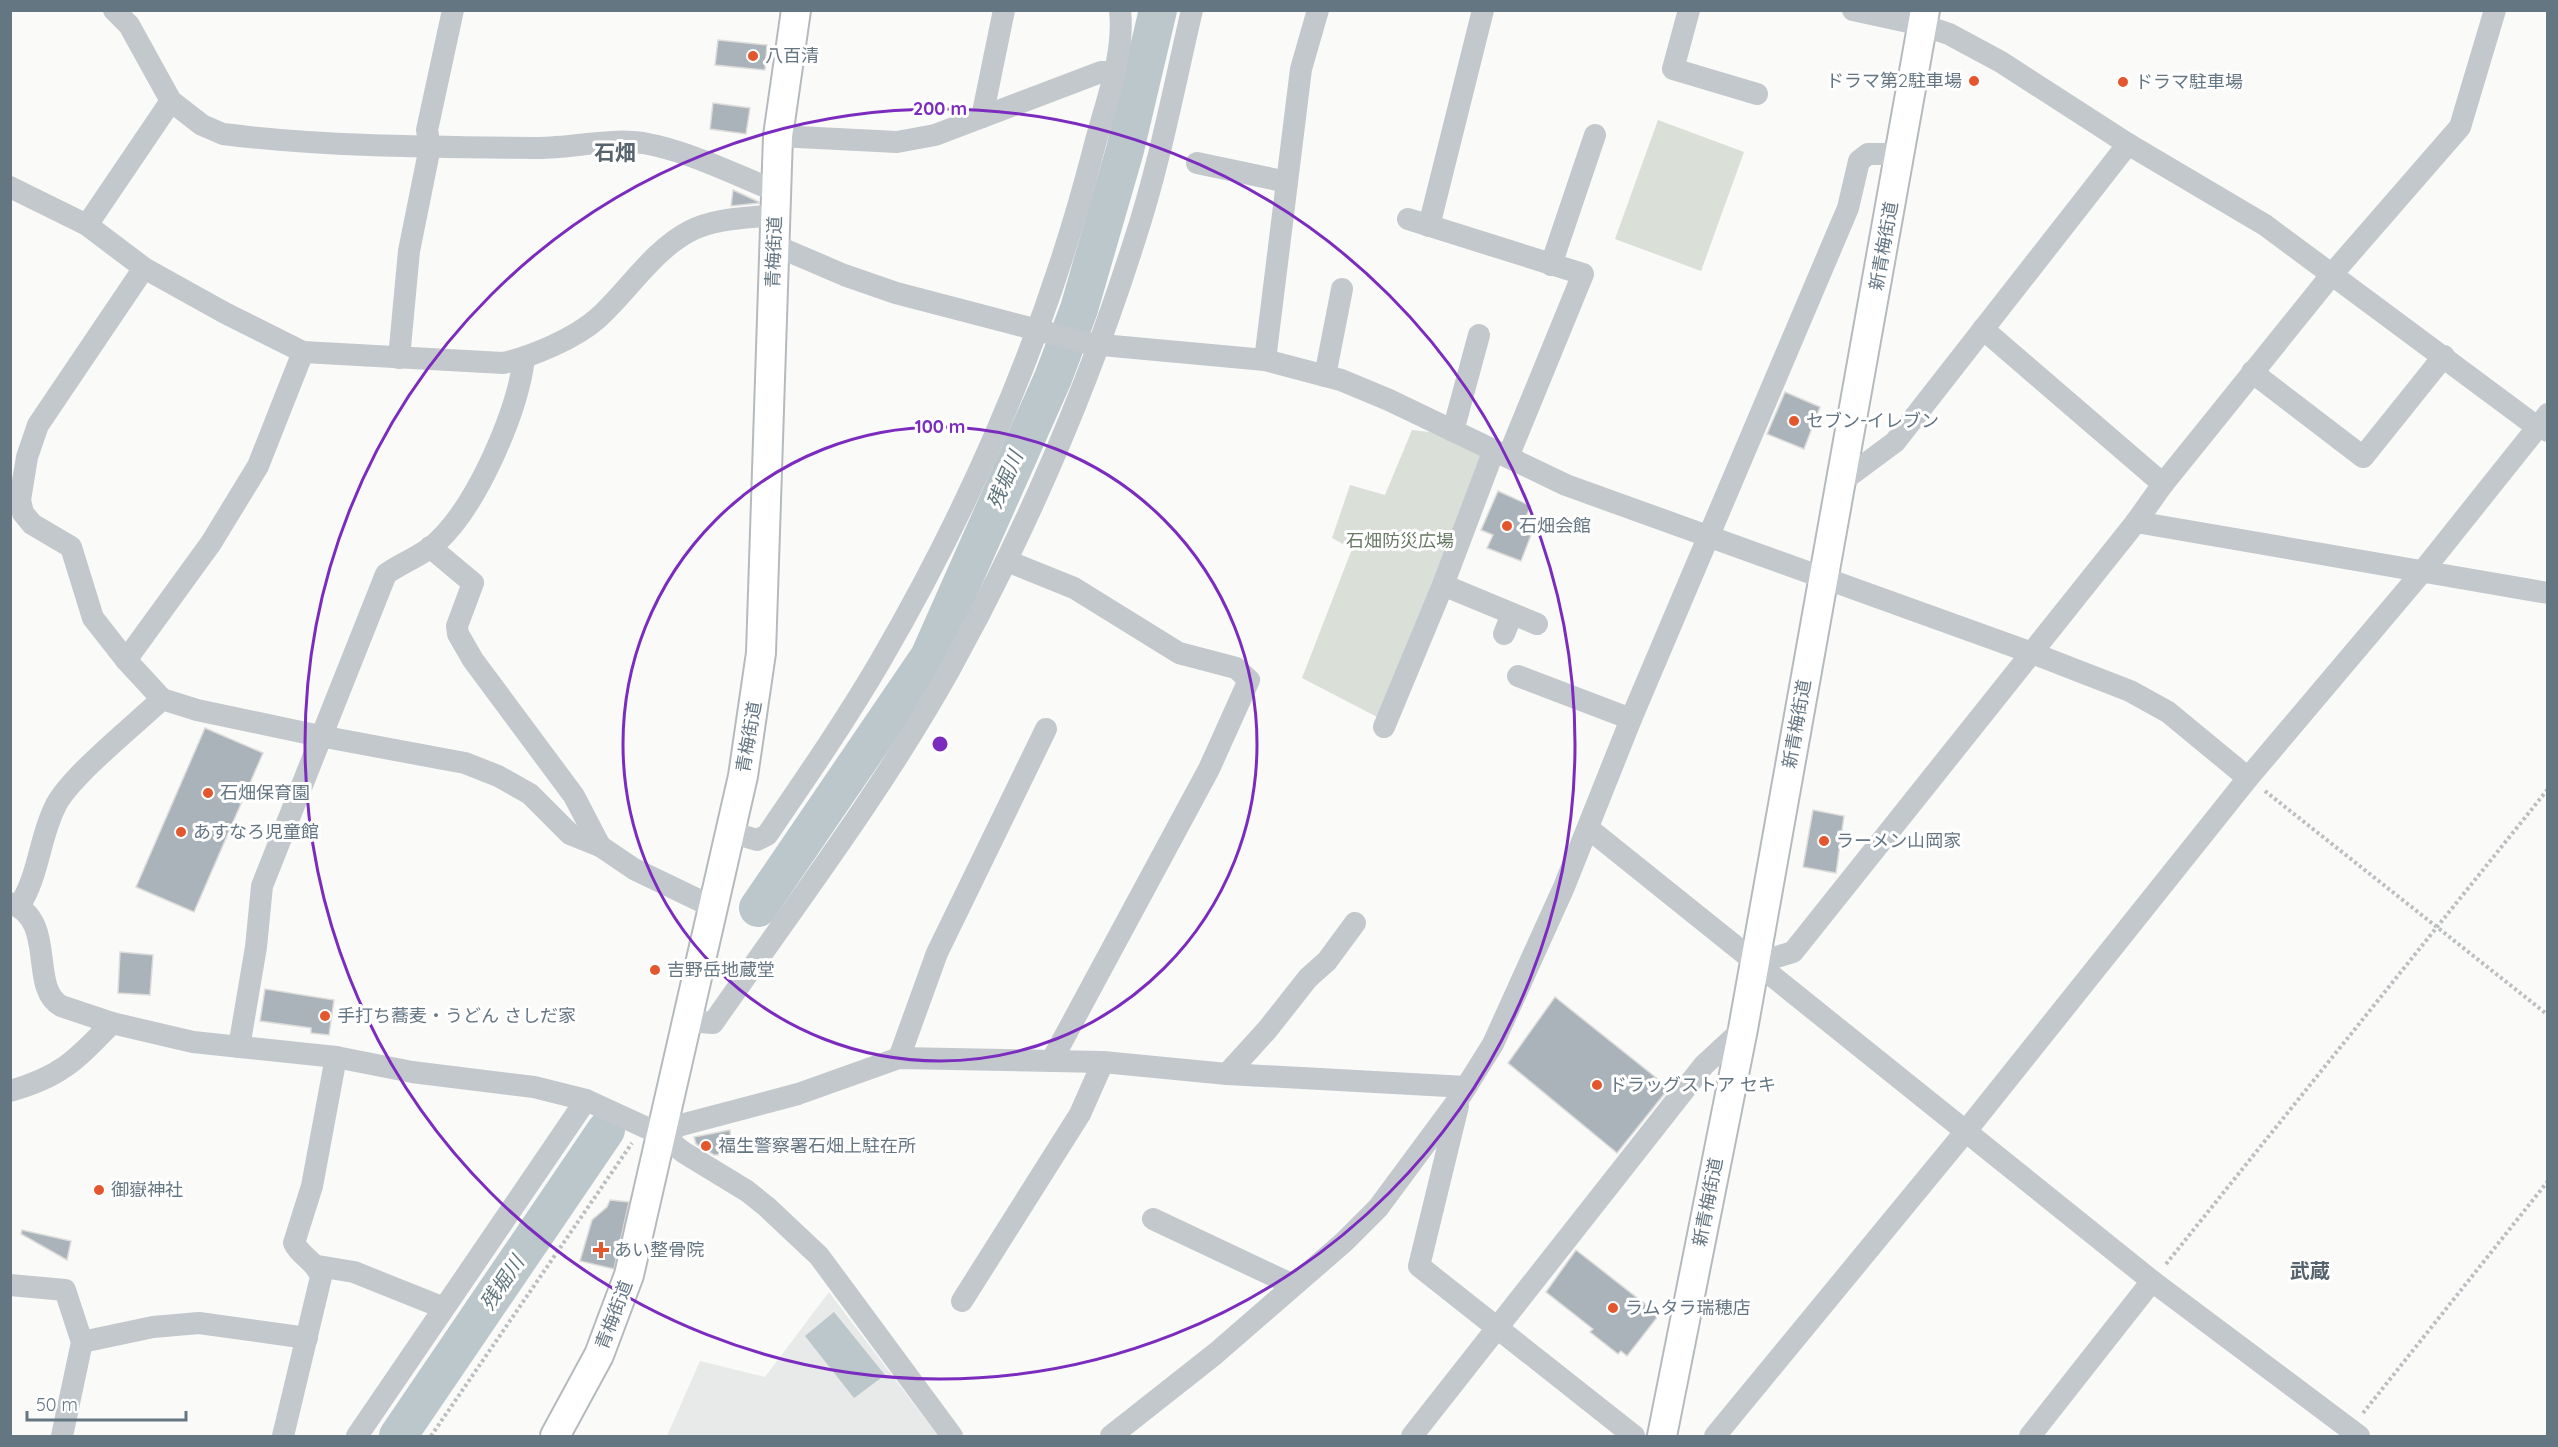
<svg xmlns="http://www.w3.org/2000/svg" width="2558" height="1447" viewBox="0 0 2558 1447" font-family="Quicksand,'Noto Sans JP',sans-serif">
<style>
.built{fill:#e8e9e9}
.green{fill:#dadfd7}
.water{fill:#bbc7cb}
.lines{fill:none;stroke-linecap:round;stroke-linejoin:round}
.river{stroke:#bbc7cb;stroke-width:38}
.building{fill:#aab3b9;stroke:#dcdcda;stroke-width:1.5}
.major-casing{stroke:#b5babe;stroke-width:32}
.path{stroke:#bbbfc2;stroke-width:4;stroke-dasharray:3 3;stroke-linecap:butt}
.minor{stroke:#c3c8cc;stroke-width:22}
.major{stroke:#fff;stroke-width:28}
.ring{fill:none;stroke:#7b2cbf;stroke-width:3}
.poi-dot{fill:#e4572e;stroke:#fff;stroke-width:2}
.labels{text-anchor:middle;stroke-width:6;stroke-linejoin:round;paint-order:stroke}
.poi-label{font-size:18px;fill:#657683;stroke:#fff;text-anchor:start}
.street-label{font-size:18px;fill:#657683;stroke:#fff}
.park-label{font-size:18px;fill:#687a64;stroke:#fff}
.water-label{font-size:20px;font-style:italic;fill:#60757c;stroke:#fff}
.neighbourhood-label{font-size:20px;font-weight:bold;fill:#57646e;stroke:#fff}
.quarter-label{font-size:21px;font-weight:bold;fill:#57646e;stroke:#fff}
.centre{fill:#7b2cbf;stroke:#fff;stroke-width:3}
.ring-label{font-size:18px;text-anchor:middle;font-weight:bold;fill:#7b2cbf;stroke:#fff;stroke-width:6;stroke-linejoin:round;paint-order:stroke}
</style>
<rect width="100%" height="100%" fill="#fafaf8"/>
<!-- built -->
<path class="built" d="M 829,1292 L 938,1436 L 667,1436 L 700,1361 L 765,1377 Z"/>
<!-- green -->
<g class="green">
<path d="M 1658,120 L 1744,152 L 1701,271 L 1615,239 Z"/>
<path d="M 1412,430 L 1447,434 L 1487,454 L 1381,719 L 1302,678 L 1352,549 L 1332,538 L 1350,485 L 1385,495 Z"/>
</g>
<!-- water -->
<path class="water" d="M 834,1312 L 885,1375 L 854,1398 L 805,1336 Z"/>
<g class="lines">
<!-- river -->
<g class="river">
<path d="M 758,908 L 929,657 L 1053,378 L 1079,309 L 1125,150 L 1158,10"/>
<path d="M 398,1436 L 606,1130"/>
</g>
</g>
<!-- building -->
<g class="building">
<path d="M 718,40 L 767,45 L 765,70 L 715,65 Z"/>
<path d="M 713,103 L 750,108 L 746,134 L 710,129 Z"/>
<path d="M 733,190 L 759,202 L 759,203 L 731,206 Z"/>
<path d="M 1785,392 L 1820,407 L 1804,449 L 1767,434 Z"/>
<path d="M 1498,491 L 1531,506 L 1522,525 L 1533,530 L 1521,561 L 1487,548 L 1493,535 L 1481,530 Z"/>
<path d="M 205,728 L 263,753 L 194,912 L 136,887 Z"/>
<path d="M 1813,810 L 1844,816 L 1836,873 L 1803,867 Z"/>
<path d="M 120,952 L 153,955 L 150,995 L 118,993 Z"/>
<path d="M 265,989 L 334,1000 L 329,1035 L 311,1033 L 311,1028 L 260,1021 Z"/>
<path d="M 1555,997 L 1669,1088 L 1617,1153 L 1508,1063 Z"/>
<path d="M 730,1130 L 732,1154 L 714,1155 L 696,1144 L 694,1137 Z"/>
<path d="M 610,1200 L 629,1202 L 614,1269 L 580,1261 L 592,1220 L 607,1207 Z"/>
<path d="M 22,1230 L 71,1241 L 67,1260 L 21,1234 Z"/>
<path d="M 1576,1250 L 1659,1315 L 1627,1356 L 1621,1351 L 1618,1354 L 1590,1332 L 1593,1329 L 1546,1292 Z"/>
</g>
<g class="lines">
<!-- major casing -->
<g class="major-casing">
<g id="major">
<path d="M 555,1436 L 599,1355 L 629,1275 L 743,776 L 761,653 L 778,136 L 796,10"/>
<path d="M 1662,1436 L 1743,1029 L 1925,10"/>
</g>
</g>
<!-- path -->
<g class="path">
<path d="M 2265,791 L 2548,1015"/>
<path d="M 2166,1264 L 2548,789"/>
<path d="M 2363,1413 L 2548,1181"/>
<path d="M 431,1436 L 632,1143"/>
</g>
<!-- minor -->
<g class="minor">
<path d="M 114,10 L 129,25 L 171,101 L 202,125 L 223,134 C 325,147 435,147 538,148 C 573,148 609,138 643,143 C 689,151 733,174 776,191"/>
<path d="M 1689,10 L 1673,69 L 1757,94"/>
<path d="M 1853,10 L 1922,25 L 1949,34 L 2001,62 L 2128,144 L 2265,225 L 2537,427 L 2548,431"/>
<path d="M 982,117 L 1004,10"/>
<path d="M 778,136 L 897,142 L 935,135 L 1101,72 L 1114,72"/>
<path d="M 1197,163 L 1287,182"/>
<path d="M 10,187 L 87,225 L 144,268 L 225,313 L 303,352 L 503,363 C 531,357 576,338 598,318 C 628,291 653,250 690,231 C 714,218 749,218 775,215"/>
<path d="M 1408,219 L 1583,274 L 1508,457"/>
<path d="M 87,225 L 171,101"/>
<path d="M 1429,226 L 1483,10"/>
<path d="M 774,245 L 844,275 L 896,293 L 1091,344 L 1265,360 L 1341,380 L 1389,400 L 1566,485 L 2032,653 L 2130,691 L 2168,712 L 2248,778"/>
<path d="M 1551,265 L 1595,135"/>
<path d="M 144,268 L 38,425 L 27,457 L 20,500 L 23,513 L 32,524 L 71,547 L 93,618 L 126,660 L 162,699 L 197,710 L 320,736 L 465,763 L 498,776 L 530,794 L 570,834 L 600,846 L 634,869 L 713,907"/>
<path d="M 1983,329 L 2163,484"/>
<path d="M 399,358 L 409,251 L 430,147 L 427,130 L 453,10"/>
<path d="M 1265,360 L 1301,69 L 1318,10"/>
<path d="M 2252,372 L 2363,457 L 2444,356"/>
<path d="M 1325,376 L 1342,289"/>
<path d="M 1453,431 L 1479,335"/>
<path d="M 1841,482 L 1895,442 L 2128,144"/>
<path d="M 2136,522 L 2548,593"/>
<path d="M 430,547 L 473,583 L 457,626 L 458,634 L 473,660 L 574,796 L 600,846"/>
<path d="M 1007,561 L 1074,588 L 1179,653 L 1236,668 L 1249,680 L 1209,769 L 1052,1060"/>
<path d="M 1443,585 L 1537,624"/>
<path d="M 1504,634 L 1512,614"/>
<path d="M 126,660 L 211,543 L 258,466 L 303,352"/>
<path d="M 1518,676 L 1631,719"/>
<path d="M 1384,727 L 1443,585 L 1494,450"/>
<path d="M 1588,828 L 2152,1281 L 2359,1436"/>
<path d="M 730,832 L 757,840 L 767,835 C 806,778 846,720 881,660 C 974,500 1048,327 1094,148 C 1105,104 1125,56 1120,10"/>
<path d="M 10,903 C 58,920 28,987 61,1006 L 112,1023 L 193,1042 L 336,1057 L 412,1072 L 534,1087 L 586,1100 L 662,1135 L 683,1152 L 747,1191 L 767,1207 L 819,1256 L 952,1436"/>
<path d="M 19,906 C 39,876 39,839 55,807 C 68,778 136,724 162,699"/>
<path d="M 1754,964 L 1793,952 L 2136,522 L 2163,484 L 2333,273 L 2460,127 L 2495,10"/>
<path d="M 688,1021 L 713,1023 C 793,908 882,791 950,669 C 1025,533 1087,390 1134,242 C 1159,167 1174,87 1192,10"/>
<path d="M 239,1047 L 256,947 L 262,886 L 386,574 C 401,563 422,556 436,543 C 477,506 517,413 524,359"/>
<path d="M 899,1058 L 937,953 L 1046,729"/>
<path d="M 1227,1074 L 1267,1030 L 1308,978 L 1327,961 L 1355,923"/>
<path d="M 10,1091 C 61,1077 76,1060 112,1023"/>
<path d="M 1458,1106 L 1419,1266 L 1634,1436"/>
<path d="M 662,1135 L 681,1125 L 798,1094 L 899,1058 L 1103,1062 L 1227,1074 L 1466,1087"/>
<path d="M 1153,1219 L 1293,1285"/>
<path d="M 318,1266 L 354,1272 L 444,1308"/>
<path d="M 10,1285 L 65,1290 L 82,1342 L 62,1436"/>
<path d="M 962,1301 L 1080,1114 L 1103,1062"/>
<path d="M 82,1342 L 153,1327 L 199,1323 L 307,1338"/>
<path d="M 283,1436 L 321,1277 C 316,1261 301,1257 294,1243 L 312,1186 L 336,1057"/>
<path d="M 357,1436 L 586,1100"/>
<path d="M 1111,1436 L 1215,1354 L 1344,1242 L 1378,1208 L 1458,1100 L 1493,1044 L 1564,887 L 1631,719 L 1848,208 L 1859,161 L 1868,154 L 1901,154"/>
<path d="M 1412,1436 L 1704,1065 L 1743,1029"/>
<path d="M 1715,1436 L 1966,1131 L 2248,778 L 2422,572 L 2548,414"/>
<path d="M 2030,1436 L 2152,1281"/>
</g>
<!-- major -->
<use href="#major" class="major"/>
</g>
<!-- distance rings -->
<g class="ring">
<circle cx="940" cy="744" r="317"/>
<circle cx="940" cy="744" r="635"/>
</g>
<!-- markers -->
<g class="poi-dot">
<circle cx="753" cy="56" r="6"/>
<circle cx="1974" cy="81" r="6"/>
<circle cx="2123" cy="82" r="6"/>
<circle cx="1794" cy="421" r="6"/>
<circle cx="1507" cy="526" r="6"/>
<circle cx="208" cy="793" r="6"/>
<circle cx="181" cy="832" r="6"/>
<circle cx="1824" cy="841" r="6"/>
<circle cx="655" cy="970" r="6"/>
<circle cx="325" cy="1016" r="6"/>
<circle cx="1597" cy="1085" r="6"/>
<circle cx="706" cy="1146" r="6"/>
<circle cx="99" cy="1190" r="6"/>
<path d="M598 1241h6v6h6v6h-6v6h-6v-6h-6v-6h6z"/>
<circle cx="1613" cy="1308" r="6"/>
</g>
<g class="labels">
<!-- poi labels -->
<g class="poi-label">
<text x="765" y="62">八百清</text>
<text x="1962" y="87" text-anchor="end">ドラマ第2駐車場</text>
<text x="2135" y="88">ドラマ駐車場</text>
<text x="1806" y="427">セブン-イレブン</text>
<text x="1519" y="532">石畑会館</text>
<text x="220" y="799">石畑保育園</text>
<text x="193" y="838">あすなろ児童館</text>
<text x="1836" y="847">ラーメン山岡家</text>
<text x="667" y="976">吉野岳地蔵堂</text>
<text x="337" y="1022">手打ち蕎麦・うどん さしだ家</text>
<text x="1609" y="1091">ドラッグストア セキ</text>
<text x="718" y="1152">福生警察署石畑上駐在所</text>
<text x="111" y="1196">御嶽神社</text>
<text x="614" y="1256">あい整骨院</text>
<text x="1625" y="1314">ラムタラ瑞穂店</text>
</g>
<!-- street labels -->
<g class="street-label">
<text transform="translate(1884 246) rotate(-80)" y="6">新青梅街道</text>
<text transform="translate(774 252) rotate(-88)" y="6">青梅街道</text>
<text transform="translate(1797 724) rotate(-80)" y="6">新青梅街道</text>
<text transform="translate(749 737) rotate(-80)" y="6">青梅街道</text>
<text transform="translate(1708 1202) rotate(-79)" y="6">新青梅街道</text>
<text transform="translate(614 1315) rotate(-69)" y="6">青梅街道</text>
</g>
<!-- park labels -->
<g class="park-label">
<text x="1400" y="547">石畑防災広場</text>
</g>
<!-- water labels -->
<g class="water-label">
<text transform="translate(1005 480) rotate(-67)" y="7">残堀川</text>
<text transform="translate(502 1283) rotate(-56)" y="7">残堀川</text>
</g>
<!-- neighbourhood labels -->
<g class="neighbourhood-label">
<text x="2310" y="1278">武蔵</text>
</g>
<!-- quarter labels -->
<g class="quarter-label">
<text x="615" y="160">石畑</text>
</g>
</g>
<circle cx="940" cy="744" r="9" class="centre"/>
<g class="ring-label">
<text x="940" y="115">200 m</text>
<text x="940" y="433">100 m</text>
</g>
<!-- border -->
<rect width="2558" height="1447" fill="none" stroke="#657683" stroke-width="24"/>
<!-- scale -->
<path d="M27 1411v9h159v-9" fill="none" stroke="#657683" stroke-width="3"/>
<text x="36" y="1411" font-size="18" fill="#657683" stroke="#ffffff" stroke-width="4.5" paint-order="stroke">50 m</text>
</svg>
